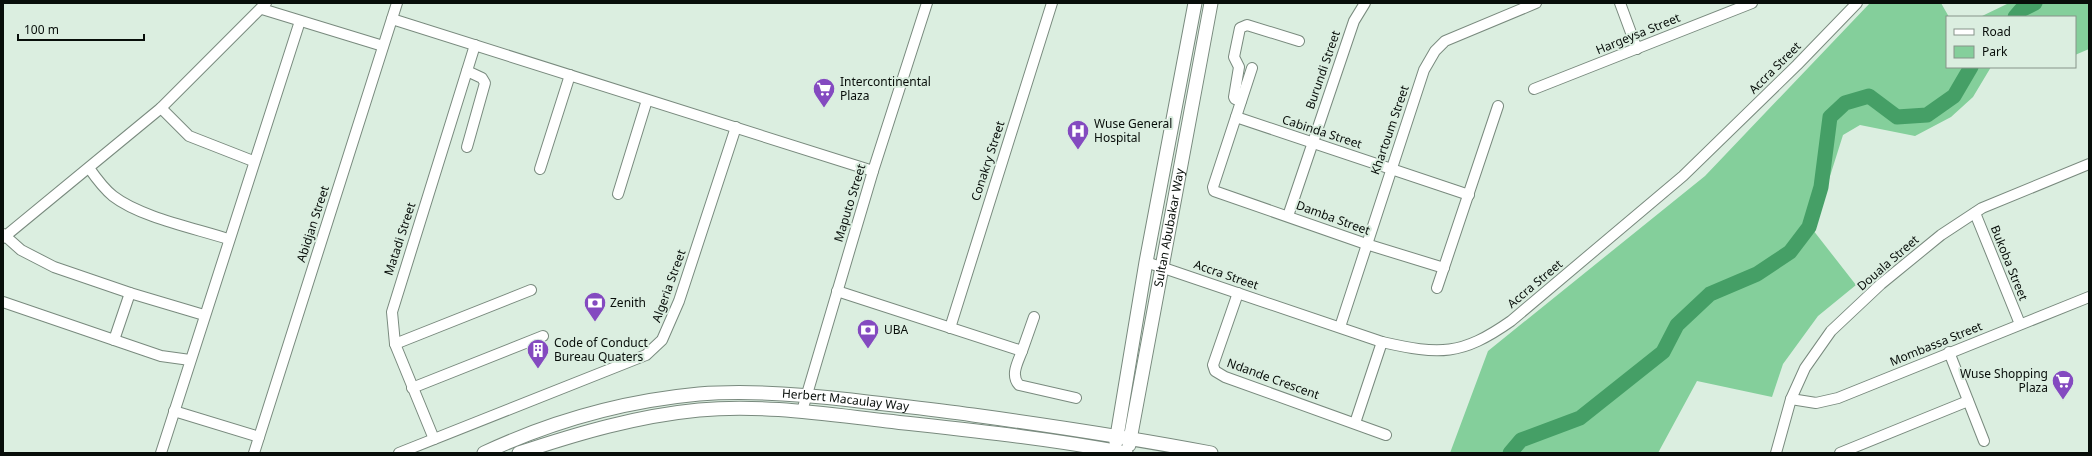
<svg xmlns="http://www.w3.org/2000/svg" width="2092" height="456" viewBox="0 0 2092 456" font-family="'Noto Sans',sans-serif">
<style>
.green{fill:#84cf9b}
.lines{fill:none;stroke-linecap:round;stroke-linejoin:round}
.river{stroke:#459f66;stroke-width:15}
.minor-casing{stroke:#798a7e;stroke-width:12}
.major-casing{stroke:#798a7e;stroke-width:15}
.minor{stroke:#fff;stroke-width:10}
.major{stroke:#fff;stroke-width:13}
.labels{text-anchor:middle;stroke-width:4;stroke-linejoin:round;paint-order:stroke}
.street-label{font-size:12px;fill:#080e0a;stroke:#dbeee0}
.poi-label{font-size:12px;fill:#080e0a;stroke:#dbeee0;text-anchor:start}
</style>
<rect width="100%" height="100%" fill="#dbeee0"/>
<!-- green -->
<g class="green">
<path d="M 1870,3 L 1941,3 L 1949,17 L 1947,17 L 1947,67 L 1991,67 L 1973,97 L 1951,117 L 1915,136 L 1860,125 L 1843,135 L 1813,230 L 1856,285 L 1818,316 L 1783,364 L 1772,397 L 1697,381 L 1658,453 L 1450,453 L 1488,351 L 1705,176 Z"/>
<path d="M 2009,3 L 2089,3 L 2089,49 L 2075,55 L 2075,17 L 1980,17 Z"/>
</g>
<g class="lines">
<!-- river -->
<g class="river">
<path d="M 2015,17 L 2021,10 L 2035,3"/>
<path d="M 1510,453 L 1521,440 L 1580,418 L 1663,352 L 1677,325 L 1710,294 L 1757,274 L 1790,252 L 1809,227 L 1821,187 L 1830,117 L 1845,103 L 1869,96 L 1897,117 L 1927,115 L 1954,96 L 1971,67"/>
</g>
<!-- minor casing -->
<g class="minor-casing">
<g id="minor">
<path d="M 1620,3 L 1637,49"/>
<path d="M 262,9 L 383,46"/>
<path d="M 392,19 L 873,171"/>
<path d="M 1252,68 L 1213,187 L 1214,191 L 1366,244 L 1444,268"/>
<path d="M 1534,89 L 1752,3"/>
<path d="M 1241,101 L 1235,99 L 1234,97 L 1239,67 L 1234,57 L 1240,28 L 1247,25 L 1299,41"/>
<path d="M 161,108 L 189,136 L 253,161"/>
<path d="M 1236,117 L 1469,195"/>
<path d="M 467,147 L 485,83 L 482,78 L 467,71"/>
<path d="M 89,168 C 96,178 103,188 113,196 C 140,217 194,228 228,239"/>
<path d="M 540,169 L 570,75"/>
<path d="M 618,194 L 647,100"/>
<path d="M 1975,213 L 2020,324"/>
<path d="M 1288,216 L 1354,21 L 1365,3"/>
<path d="M 3,234 L 21,250 L 54,267 L 130,293 L 204,315"/>
<path d="M 3,238 L 161,108 L 266,3"/>
<path d="M 1146,262 L 1382,342 C 1440,355 1461,356 1511,321 L 1683,176 L 1797,65 L 1857,3"/>
<path d="M 1437,288 L 1498,106"/>
<path d="M 837,291 L 1022,351 L 1034,317"/>
<path d="M 1238,293 L 1213,365 L 1215,371 L 1225,377 L 1386,435"/>
<path d="M 3,302 L 161,356 L 190,360"/>
<path d="M 1340,327 L 1424,70 L 1435,51 L 1445,41 L 1536,3"/>
<path d="M 950,328 L 1052,3"/>
<path d="M 114,340 L 130,293"/>
<path d="M 395,344 L 531,290"/>
<path d="M 1022,351 C 1018,362 1010,375 1019,385 L 1076,398"/>
<path d="M 1949,352 L 1984,441"/>
<path d="M 412,388 L 543,336"/>
<path d="M 1791,399 L 1816,403 L 1838,398 L 2089,297"/>
<path d="M 174,411 L 259,437"/>
<path d="M 802,411 L 873,171 L 927,3"/>
<path d="M 1355,423 L 1382,342"/>
<path d="M 434,439 L 395,344 L 392,312 L 475,45"/>
<path d="M 161,453 L 300,21"/>
<path d="M 254,453 L 397,3"/>
<path d="M 399,453 L 646,355 L 662,340 L 679,301 L 736,127"/>
<path d="M 1776,453 L 1791,399 L 1805,368 L 1831,331 L 1881,284 L 1941,235 L 1982,208 L 2089,164"/>
<path d="M 1840,453 L 1968,401"/>
</g>
</g>
<!-- major casing -->
<g class="major-casing">
<g id="major">
<path d="M 1116,442 L 1146,262 L 1195,3"/>
<path id="s1" d="M 1129,445 L 1211,3"/>
<path id="s2" d="M 484,453 C 552,421 624,401 699,394 C 749,390 800,394 851,400 C 891,405 932,409 973,415 C 1053,426 1132,438 1211,453"/>
<path d="M 519,453 C 579,433 637,416 699,410 C 762,404 825,414 887,421 C 967,430 1047,438 1126,453"/>
</g>
</g>
<!-- minor -->
<use href="#minor" class="minor"/>
<!-- major -->
<use href="#major" class="major"/>
</g>
<!-- icons -->
<defs>
<g id="supermarket-pin" transform="scale(1.15)"><path d="M0 17L-7.5 6A9.5 9.5 0 1 1 7.5 6Z" fill="#844ac0" stroke="#dbeee0"/><path d="M-6-5.5h2.5l.6 2H6L4.5 2H-2.5L-4.4-4H-6ZM-1.5 3.2a1.3 1.3 0 1 0 .1 0ZM3 3.2a1.3 1.3 0 1 0 .1 0Z" fill="#fff"/></g>
<g id="hospital-pin" transform="scale(1.15)"><path d="M0 17L-7.5 6A9.5 9.5 0 1 1 7.5 6Z" fill="#844ac0" stroke="#dbeee0"/><path d="M-5-5h3v3.5h4V-5h3V5h-3V1.5h-4V5h-3Z" fill="#fff"/></g>
<g id="bank-pin" transform="scale(1.15)"><path d="M0 17L-7.5 6A9.5 9.5 0 1 1 7.5 6Z" fill="#844ac0" stroke="#dbeee0"/><path d="M-6-4H6V4H-6ZM0-2.3a2.3 2.3 0 1 0 0 4.6a2.3 2.3 0 1 0 0-4.6Z" fill="#fff"/></g>
<g id="building-pin" transform="scale(1.15)"><path d="M0 17L-7.5 6A9.5 9.5 0 1 1 7.5 6Z" fill="#844ac0" stroke="#dbeee0"/><path d="M-4-6H4V6H1V3H-1V6H-4ZM-2.5-4.3h1.7v1.8h-1.7ZM.8-4.3h1.7v1.8H.8ZM-2.5-1h1.7V.8h-1.7ZM.8-1h1.7V.8H.8Z" fill="#fff"/></g>
</defs>
<g fill-rule="evenodd">
<use href="#supermarket-pin" x="824" y="89"/>
<use href="#hospital-pin" x="1078" y="131"/>
<use href="#bank-pin" x="595" y="303"/>
<use href="#bank-pin" x="868" y="330"/>
<use href="#building-pin" x="538" y="350"/>
<use href="#supermarket-pin" x="2063" y="381"/>
</g>
<g class="labels">
<!-- street labels -->
<g class="street-label">
<text transform="translate(1638 34) rotate(-22)" y="4">Hargeysa Street</text>
<text transform="translate(1775 68) rotate(-45)" y="4">Accra Street</text>
<text transform="translate(1323 70) rotate(-71)" y="4">Burundi Street</text>
<text transform="translate(1390 130) rotate(-71)" y="4">Khartoum Street</text>
<text transform="translate(1322 132) rotate(18)" y="4">Cabinda Street</text>
<text transform="translate(988 161) rotate(-72)" y="4">Conakry Street</text>
<text transform="translate(850 203) rotate(-73)" y="4">Maputo Street</text>
<text transform="translate(1333 218) rotate(20)" y="4">Damba Street</text>
<text transform="translate(313 224) rotate(-72)" y="4">Abidjan Street</text>
<text dy="4" stroke="none"><textPath href="#s1" startOffset="221">Sultan Abubakar Way</textPath></text>
<text transform="translate(400 239) rotate(-72)" y="4">Matadi Street</text>
<text transform="translate(1888 263) rotate(-41)" y="4">Douala Street</text>
<text transform="translate(2009 263) rotate(68)" y="4">Bukoba Street</text>
<text transform="translate(1226 275) rotate(19)" y="4">Accra Street</text>
<text transform="translate(1535 284) rotate(-40)" y="4">Accra Street</text>
<text transform="translate(669 286) rotate(-70)" y="4">Algeria Street</text>
<text transform="translate(1936 344) rotate(-22)" y="4">Mombassa Street</text>
<text transform="translate(1273 379) rotate(20)" y="4">Ndande Crescent</text>
<text dy="4" stroke="none"><textPath href="#s2" startOffset="371">Herbert Macaulay Way</textPath></text>
</g>
<!-- poi labels -->
<g class="poi-label">
<text x="840" y="86">Intercontinental<tspan x="840" dy="14">Plaza</tspan></text>
<text x="1094" y="128">Wuse General<tspan x="1094" dy="14">Hospital</tspan></text>
<text x="610" y="307">Zenith</text>
<text x="884" y="334">UBA</text>
<text x="554" y="347">Code of Conduct<tspan x="554" dy="14">Bureau Quaters</tspan></text>
<text x="2048" y="378" text-anchor="end">Wuse Shopping<tspan x="2048" dy="14">Plaza</tspan></text>
</g>
</g>
<!-- border -->
<rect width="2092" height="456" fill="none" stroke="#080e0a" stroke-width="8"/>
<!-- legend -->
<rect x="1946" y="16" width="130" height="52" fill="#dbeee0" stroke="#87948a"/>
<rect x="1954" y="29" width="20" height="6" fill="#ffffff" stroke="#87948a"/>
<text x="1982" y="36" font-size="12" fill="#080e0a">Road</text>
<rect x="1954" y="46" width="20" height="12" fill="#84cf9b" stroke="#87948a"/>
<text x="1982" y="56" font-size="12" fill="#080e0a">Park</text>
<!-- scale -->
<path d="M18 34v6h126v-6" fill="none" stroke="#080e0a" stroke-width="2"/>
<text x="24" y="34" font-size="12" fill="#080e0a" stroke="#dbeee0" stroke-width="3" paint-order="stroke">100 m</text>
</svg>
